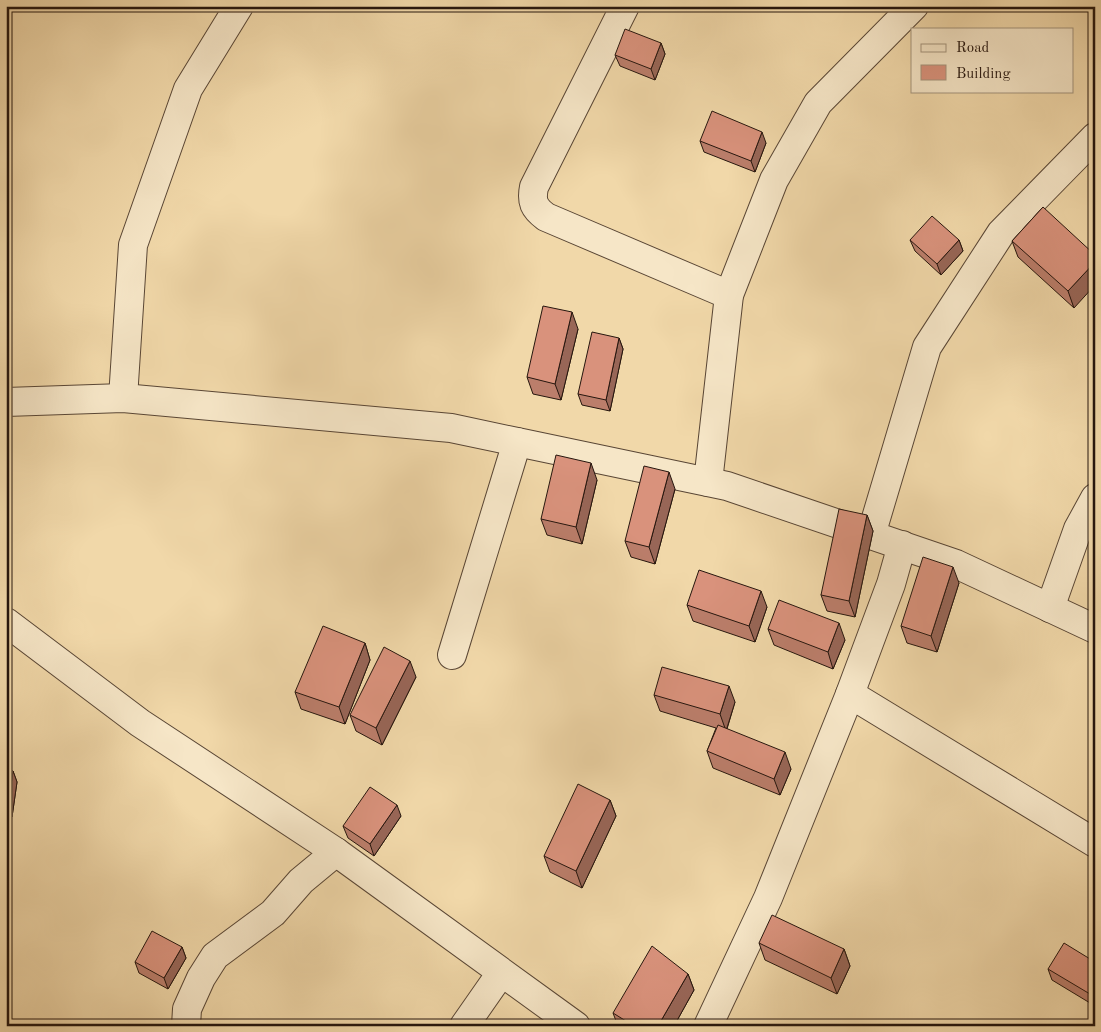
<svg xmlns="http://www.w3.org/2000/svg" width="1101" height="1032" viewBox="0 0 1101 1032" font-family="'Old Standard TT',serif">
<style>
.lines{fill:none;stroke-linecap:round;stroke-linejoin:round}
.minor-casing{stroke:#594635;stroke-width:30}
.minor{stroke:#f6e6c7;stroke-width:28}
.wall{fill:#bb7e6b;stroke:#26160e}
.shaded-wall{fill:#986657;stroke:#26160e}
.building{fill:#d9927c;stroke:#26160e}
</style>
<rect width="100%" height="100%" fill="#f1d8a9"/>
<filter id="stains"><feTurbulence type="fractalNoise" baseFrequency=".004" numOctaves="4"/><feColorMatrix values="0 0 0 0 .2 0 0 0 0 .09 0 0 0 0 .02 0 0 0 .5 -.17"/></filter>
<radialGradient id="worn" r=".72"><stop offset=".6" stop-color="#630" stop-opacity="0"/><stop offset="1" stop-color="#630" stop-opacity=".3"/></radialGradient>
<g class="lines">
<!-- minor casing -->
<g class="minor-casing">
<g id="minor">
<path d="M 625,6 L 534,187 C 531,202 534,208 546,217 L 729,295"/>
<path d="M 123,398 L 133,245 L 188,89 L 239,6"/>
<path d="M 6,402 L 123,398 L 451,428 L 517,442 L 727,486 L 956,564 L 1095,629"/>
<path d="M 708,482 L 729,295 L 774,180 L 818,103 L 914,6"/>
<path d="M 871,535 L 927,347 L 1001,233 L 1095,137"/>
<path d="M 1050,608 L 1078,529 L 1095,498"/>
<path d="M 6,622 L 140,723 L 336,852 L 576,1026"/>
<path d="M 452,655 L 517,442"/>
<path d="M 850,694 L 1095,843"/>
<path d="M 186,1026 L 187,1009 L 201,978 L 215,956 L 273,913 L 301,881 L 336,852"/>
<path d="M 464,1026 L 501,973"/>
<path d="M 708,1026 L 768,898 L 850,694 L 891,584 L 902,545"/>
</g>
</g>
<!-- minor -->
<use href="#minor" class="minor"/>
</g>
<!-- wall -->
<g class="wall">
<path d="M 661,43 L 665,54 L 655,80 L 620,66 L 615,55 Z"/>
<path d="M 700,141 L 766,143 L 755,172 L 704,152 Z"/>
<path d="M 1043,207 L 1074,308 L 1018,257 L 1012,241 Z"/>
<path d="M 910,240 L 959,240 L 963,251 L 941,275 L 915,251 Z"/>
<path d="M 578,329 L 561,400 L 533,394 L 527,377 Z"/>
<path d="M 619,338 L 623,349 L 610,411 L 582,405 L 578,394 Z"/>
<path d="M 597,480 L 582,544 L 547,535 L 541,519 Z"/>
<path d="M 675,489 L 655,564 L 631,557 L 625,541 Z"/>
<path d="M 867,515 L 873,531 L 855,617 L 827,611 L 821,595 Z"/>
<path d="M 959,583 L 937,652 L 907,643 L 901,626 Z"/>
<path d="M 687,605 L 767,607 L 755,642 L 693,621 Z"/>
<path d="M 768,629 L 845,640 L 833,669 L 774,645 Z"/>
<path d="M 365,643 L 370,660 L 345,724 L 301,709 L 295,692 Z"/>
<path d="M 416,677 L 382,745 L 356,731 L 350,715 Z"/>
<path d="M 654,695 L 735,702 L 727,729 L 791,769 L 780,795 L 713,768 L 707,751 L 716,728 L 660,711 Z"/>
<path d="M 6,770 L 13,771 L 17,782 L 12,817 L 6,817 Z"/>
<path d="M 610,800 L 616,816 L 582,888 L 550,872 L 544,856 Z"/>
<path d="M 401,816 L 374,856 L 348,838 L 343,826 Z"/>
<path d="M 759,943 L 844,949 L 850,966 L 837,994 L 765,960 Z"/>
<path d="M 182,947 L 186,958 L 168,989 L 139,973 L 135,962 Z"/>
<path d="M 1095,962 L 1095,1006 L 1052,980 L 1048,969 Z"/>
<path d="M 688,974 L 694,990 L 674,1026 L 618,1026 L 613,1013 Z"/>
</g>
<!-- shaded-wall -->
<g class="shaded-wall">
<path d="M 661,43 L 665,54 L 655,80 L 651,69 Z"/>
<path d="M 762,132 L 766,143 L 755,172 L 751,161 Z"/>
<path d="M 959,240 L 963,251 L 941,275 L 937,264 Z"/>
<path d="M 1095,262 L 1095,285 L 1074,308 L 1068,291 Z"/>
<path d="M 572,312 L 578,329 L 561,400 L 555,384 Z"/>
<path d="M 619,338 L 623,349 L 610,411 L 606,400 Z"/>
<path d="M 591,463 L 597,480 L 582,544 L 576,527 Z"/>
<path d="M 669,472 L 675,489 L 655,564 L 649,547 Z"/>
<path d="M 867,515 L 873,531 L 855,617 L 849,601 Z"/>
<path d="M 953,567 L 959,583 L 937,652 L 931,636 Z"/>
<path d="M 761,591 L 767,607 L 755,642 L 749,626 Z"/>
<path d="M 839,623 L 845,640 L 833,669 L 828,652 Z"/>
<path d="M 365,643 L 370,660 L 345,724 L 339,707 Z"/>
<path d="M 410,661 L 416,677 L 382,745 L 376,728 Z"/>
<path d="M 729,686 L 735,702 L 726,731 L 720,714 Z"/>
<path d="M 785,752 L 791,769 L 780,795 L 774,779 Z"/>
<path d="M 13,771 L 17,782 L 12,817 L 8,806 Z"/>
<path d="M 610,800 L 616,816 L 582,888 L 576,871 Z"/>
<path d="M 397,805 L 401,816 L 374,856 L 370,844 Z"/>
<path d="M 182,947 L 186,958 L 168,989 L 164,978 Z"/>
<path d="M 844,949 L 850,966 L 837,994 L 831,978 Z"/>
<path d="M 688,974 L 694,990 L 674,1026 L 658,1026 Z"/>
</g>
<!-- building -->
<g class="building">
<path d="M 625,29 L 661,43 L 651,69 L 615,55 Z"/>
<path d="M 712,111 L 762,132 L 751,161 L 700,141 Z"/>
<path d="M 1043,207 L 1095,255 L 1095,262 L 1068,291 L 1012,241 Z"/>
<path d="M 932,216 L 959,240 L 937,264 L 910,240 Z"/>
<path d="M 543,306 L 572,312 L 555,384 L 527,377 Z"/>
<path d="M 592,332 L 619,338 L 606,400 L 578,394 Z"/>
<path d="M 556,455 L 591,463 L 576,527 L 541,519 Z"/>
<path d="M 644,466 L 669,472 L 649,547 L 625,541 Z"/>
<path d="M 839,509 L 867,515 L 849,601 L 821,595 Z"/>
<path d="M 923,557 L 953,567 L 931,636 L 901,626 Z"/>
<path d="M 699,570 L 761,591 L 749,626 L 687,605 Z"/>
<path d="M 779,600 L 839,623 L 828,652 L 768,629 Z"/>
<path d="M 323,626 L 365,643 L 339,707 L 295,692 Z"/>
<path d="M 384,647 L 410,661 L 376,728 L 350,715 Z"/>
<path d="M 662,667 L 729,686 L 720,714 L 654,695 Z"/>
<path d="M 718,725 L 785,752 L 774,779 L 707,751 Z"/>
<path d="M 6,770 L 13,771 L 8,806 L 6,806 Z"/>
<path d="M 578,784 L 610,800 L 576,871 L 544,856 Z"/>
<path d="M 370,787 L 397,805 L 370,844 L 343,826 Z"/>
<path d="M 772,915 L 844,949 L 831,978 L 759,943 Z"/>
<path d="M 152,931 L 182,947 L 164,978 L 135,962 Z"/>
<path d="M 1064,943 L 1095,962 L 1095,997 L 1048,969 Z"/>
<path d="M 652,946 L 688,974 L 658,1026 L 634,1026 L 613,1013 Z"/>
</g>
<!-- margin -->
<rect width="1101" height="1032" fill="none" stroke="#f1d8a9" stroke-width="25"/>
<rect x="8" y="8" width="1086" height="1017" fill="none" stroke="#26160e" stroke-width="2.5"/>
<rect x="12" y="12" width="1076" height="1007" fill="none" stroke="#26160e"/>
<!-- legend -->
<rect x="911" y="28" width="162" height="65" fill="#f6e6c7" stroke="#a3937d"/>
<rect x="921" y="44" width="25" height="8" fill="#f6e6c7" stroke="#a3937d"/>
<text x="956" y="52" font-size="15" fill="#26160e">Road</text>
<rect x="921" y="65" width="25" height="15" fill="#d9927c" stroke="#a3937d"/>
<text x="956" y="78" font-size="15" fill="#26160e">Building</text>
<rect width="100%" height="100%" filter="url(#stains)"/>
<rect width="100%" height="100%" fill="url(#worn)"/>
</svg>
